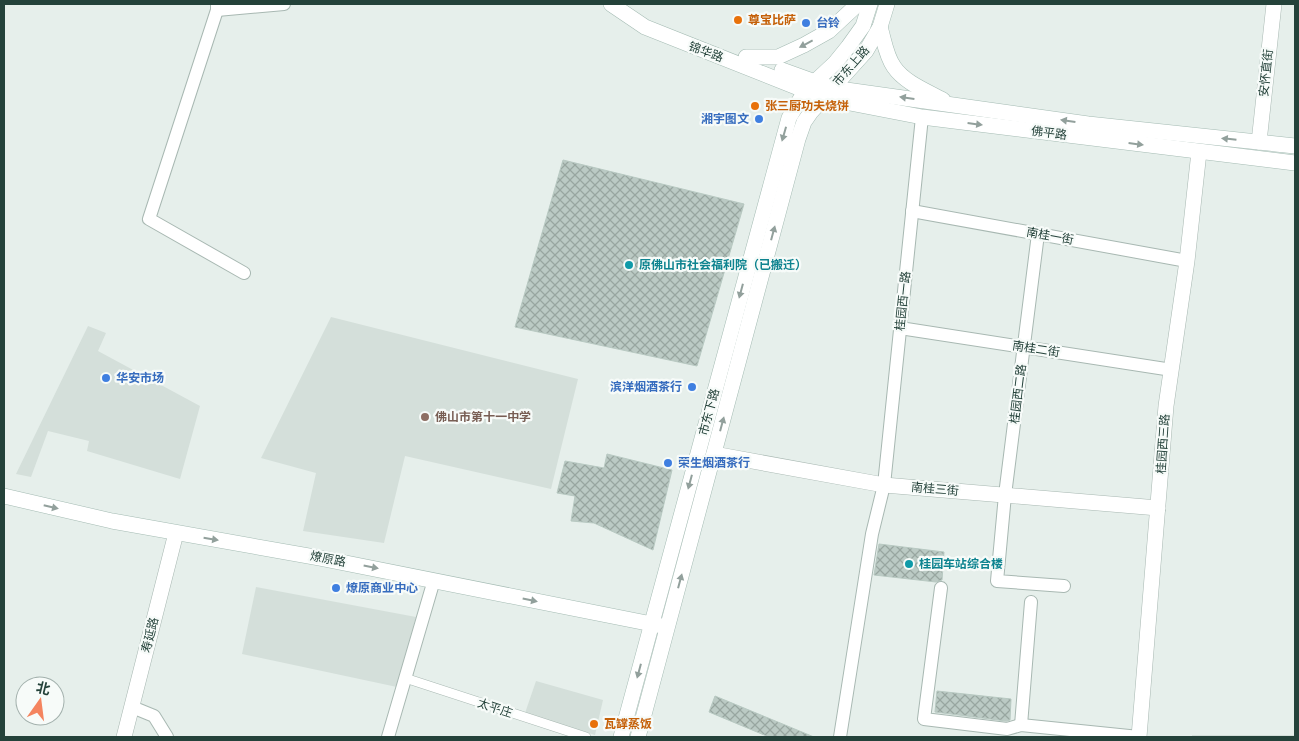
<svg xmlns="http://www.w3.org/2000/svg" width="1299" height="741" viewBox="0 0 1299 741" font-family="'Archivo Narrow','Noto Sans SC',sans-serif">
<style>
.built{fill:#d4dfda}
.building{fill:url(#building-cross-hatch);stroke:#b8c9c2}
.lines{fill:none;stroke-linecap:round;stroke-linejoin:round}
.pedestrian-casing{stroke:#a8b8b2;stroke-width:10}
.minor-casing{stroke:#a8b8b2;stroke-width:14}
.tertiary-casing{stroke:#a8b8b2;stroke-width:16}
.secondary-casing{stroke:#a4bbb3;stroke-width:16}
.pedestrian{stroke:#fff;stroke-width:9}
.minor{stroke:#fff;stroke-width:12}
.tertiary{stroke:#fff;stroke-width:15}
.secondary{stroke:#fff;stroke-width:15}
.oneway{fill:#92a09c}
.food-dot{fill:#e8710a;stroke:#f7fbf9;stroke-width:2}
.shop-dot{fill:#3f7fe0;stroke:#f7fbf9;stroke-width:2}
.culture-dot{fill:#0f9aa8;stroke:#f7fbf9;stroke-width:2}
.education-dot{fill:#8d6e63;stroke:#f7fbf9;stroke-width:2}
.labels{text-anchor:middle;stroke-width:4.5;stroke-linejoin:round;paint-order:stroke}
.food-label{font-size:12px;font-weight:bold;fill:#c56008;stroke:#f7fbf9;text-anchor:start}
.shop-label{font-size:12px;font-weight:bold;fill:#366cbe;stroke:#f7fbf9;text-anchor:start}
.street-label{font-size:12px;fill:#24423a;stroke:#f7fbf9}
.culture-label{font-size:12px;font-weight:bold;fill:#0d838f;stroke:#f7fbf9;text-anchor:start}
.education-label{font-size:12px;font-weight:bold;fill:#785e54;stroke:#f7fbf9;text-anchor:start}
</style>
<defs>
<pattern id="building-cross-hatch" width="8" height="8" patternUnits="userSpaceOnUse" patternTransform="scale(1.25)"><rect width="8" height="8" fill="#bbcac4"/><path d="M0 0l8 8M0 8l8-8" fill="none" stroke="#98a6a0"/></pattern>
</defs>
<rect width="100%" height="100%" fill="#e6efeb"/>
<!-- built -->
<g class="built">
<path d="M 331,317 L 578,379 L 551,489 L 405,456 L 384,543 L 303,531 L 316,473 L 261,458 Z"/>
<path d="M 88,326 L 106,333 L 98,351 L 200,406 L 180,479 L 87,451 L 89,441 L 48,431 L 31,477 L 16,474 Z"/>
<path d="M 256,587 L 416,617 L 397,687 L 242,654 Z"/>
<path d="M 536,681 L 603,700 L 595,735 L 525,713 Z"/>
<rect x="1192" y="735" width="103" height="2"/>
</g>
<!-- building -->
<g class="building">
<path d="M 563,160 L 744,204 L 697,366 L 515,327 Z"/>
<path d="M 607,454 L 672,470 L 653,550 L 594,523 L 571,521 L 575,496 L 557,493 L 565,461 L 604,468 Z"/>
<path d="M 879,544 L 944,552 L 942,580 L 936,582 L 874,575 Z"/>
<path d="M 937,691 L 1011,699 L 1010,720 L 1006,721 L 935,712 Z"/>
<path d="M 715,696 L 814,737 L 769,737 L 709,712 Z"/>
</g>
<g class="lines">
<!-- pedestrian casing -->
<g class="pedestrian-casing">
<path id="pedestrian" d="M 405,678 L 586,737"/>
</g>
<!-- minor casing -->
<g class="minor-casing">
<g id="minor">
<path d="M 217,4 L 217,10 L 149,219 L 244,273"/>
<path d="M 217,10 L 284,4"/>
<path d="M 912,211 L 1187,261"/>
<path d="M 1038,234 L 1005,495 L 997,581 L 1064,586"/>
<path d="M 900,328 L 1172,370"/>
<path d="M 941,588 L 924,719 L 1007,729 L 1021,725 L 1139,737"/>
<path d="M 132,707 L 154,716 L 167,737"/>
<path d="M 1021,725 L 1031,602"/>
<path d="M 388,737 L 434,580"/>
<path d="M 840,737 L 872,534 L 884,485 L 922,117"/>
</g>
</g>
<!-- tertiary casing -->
<g class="tertiary-casing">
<g id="tertiary">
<path d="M 1259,142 L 1274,4"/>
<path d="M 714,454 L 884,485 L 1158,508"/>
<path d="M 124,737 L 176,533"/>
<path d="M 1139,737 L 1166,406 L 1187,261 L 1199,152"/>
</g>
</g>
<!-- secondary casing -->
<g class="secondary-casing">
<g id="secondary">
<path d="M 611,4 L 645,27 L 824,98 L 922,117 L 1295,163"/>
<path d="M 880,27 C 884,40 886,56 894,67 C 905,83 927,91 943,100"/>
<path d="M 746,57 L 778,57 L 804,45 L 829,31 L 858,4"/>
<path d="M 782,70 L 832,88 L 1088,124 L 1295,146"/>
<path d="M 4,496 L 112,521 L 320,558 L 662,626"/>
<path d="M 621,737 L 789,118 L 805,91 L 835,63 L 848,47 L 863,26 L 870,4"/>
<path d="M 638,737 L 798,139 L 804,122 L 811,112 L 866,51 L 880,27 L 887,4"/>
</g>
</g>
<!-- pedestrian -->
<use href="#pedestrian" class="pedestrian"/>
<!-- minor -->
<use href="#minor" class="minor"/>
<!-- tertiary -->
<use href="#tertiary" class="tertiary"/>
<!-- secondary -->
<use href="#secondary" class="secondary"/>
</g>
<!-- one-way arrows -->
<defs><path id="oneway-solid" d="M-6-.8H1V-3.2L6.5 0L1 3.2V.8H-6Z" transform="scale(1.25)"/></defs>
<g class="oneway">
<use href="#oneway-solid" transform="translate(806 44) rotate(152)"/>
<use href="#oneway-solid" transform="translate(907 98) rotate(-172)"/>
<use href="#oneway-solid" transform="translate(1068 121) rotate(-172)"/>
<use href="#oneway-solid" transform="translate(975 124) rotate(7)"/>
<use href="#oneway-solid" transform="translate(784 134) rotate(106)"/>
<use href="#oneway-solid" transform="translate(1229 139) rotate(-174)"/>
<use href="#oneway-solid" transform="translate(1136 144) rotate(7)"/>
<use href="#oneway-solid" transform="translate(773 233) rotate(-75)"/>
<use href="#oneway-solid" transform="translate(741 291) rotate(105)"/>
<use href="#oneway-solid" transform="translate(722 424) rotate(-75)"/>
<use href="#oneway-solid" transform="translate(690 482) rotate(105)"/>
<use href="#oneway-solid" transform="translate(51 507) rotate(13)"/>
<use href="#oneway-solid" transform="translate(211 539) rotate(9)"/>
<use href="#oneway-solid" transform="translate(371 567) rotate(11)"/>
<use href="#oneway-solid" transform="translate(680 581) rotate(-75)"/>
<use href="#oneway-solid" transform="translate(530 600) rotate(12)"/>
<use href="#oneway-solid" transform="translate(639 671) rotate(105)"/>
</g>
<!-- markers -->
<g class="food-dot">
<circle cx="738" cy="20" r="5"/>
<circle cx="755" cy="106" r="5"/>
<circle cx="594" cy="724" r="5"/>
</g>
<g class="shop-dot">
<circle cx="806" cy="23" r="5"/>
<circle cx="759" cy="119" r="5"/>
<circle cx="106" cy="378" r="5"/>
<circle cx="692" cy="387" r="5"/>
<circle cx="668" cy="463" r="5"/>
<circle cx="336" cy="588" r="5"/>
</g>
<g class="culture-dot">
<circle cx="629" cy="265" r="5"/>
<circle cx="909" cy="564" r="5"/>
</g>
<circle class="education-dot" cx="425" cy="417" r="5"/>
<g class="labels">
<!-- food labels -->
<g class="food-label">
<text x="748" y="24">尊宝比萨</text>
<text x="765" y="110">张三厨功夫烧饼</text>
<text x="604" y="728">瓦罉蒸饭</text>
</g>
<!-- shop labels -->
<g class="shop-label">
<text x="816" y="27">台铃</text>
<text x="749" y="123" text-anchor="end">湘宇图文</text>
<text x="116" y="382">华安市场</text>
<text x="682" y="391" text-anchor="end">滨洋烟酒茶行</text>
<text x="678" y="467">荣生烟酒茶行</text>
<text x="346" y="592">燎原商业中心</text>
</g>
<!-- street labels -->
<g class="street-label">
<text transform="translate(706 52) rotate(20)" y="4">锦华路</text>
<text transform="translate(851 66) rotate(-49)" y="4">市东上路</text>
<text transform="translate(1266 73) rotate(-84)" y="4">安怀直街</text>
<text transform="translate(1049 133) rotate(7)" y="4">佛平路</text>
<text transform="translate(1050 236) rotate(10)" y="4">南桂一街</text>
<text transform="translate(903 301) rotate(-84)" y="4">桂园西一路</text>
<text transform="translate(1036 349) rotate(9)" y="4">南桂二街</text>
<text transform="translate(1018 394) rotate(-83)" y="4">桂园西二路</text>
<text transform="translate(709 412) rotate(-75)" y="4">市东下路</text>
<text transform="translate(1163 444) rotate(-86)" y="4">桂园西三路</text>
<text transform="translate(935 489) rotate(5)" y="4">南桂三街</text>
<text transform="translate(328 559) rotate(11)" y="4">燎原路</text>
<text transform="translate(150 635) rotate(-76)" y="4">寿延路</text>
<text transform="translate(495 708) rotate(18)" y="4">太平庄</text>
</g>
<!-- culture labels -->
<g class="culture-label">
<text x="639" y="269">原佛山市社会福利院（已搬迁）</text>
<text x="919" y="568">桂园车站综合楼</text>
</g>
<!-- education labels -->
<g class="education-label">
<text x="435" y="421">佛山市第十一中学</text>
</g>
</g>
<!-- border -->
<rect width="1299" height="741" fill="none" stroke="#24423a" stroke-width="10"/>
<!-- north arrow -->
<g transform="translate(40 701) rotate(14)"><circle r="24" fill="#f7fbf9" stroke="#a3b1ad"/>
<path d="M0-4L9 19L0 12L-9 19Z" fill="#f4845f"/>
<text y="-8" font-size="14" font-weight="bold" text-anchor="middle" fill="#24423a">北</text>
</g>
</svg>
